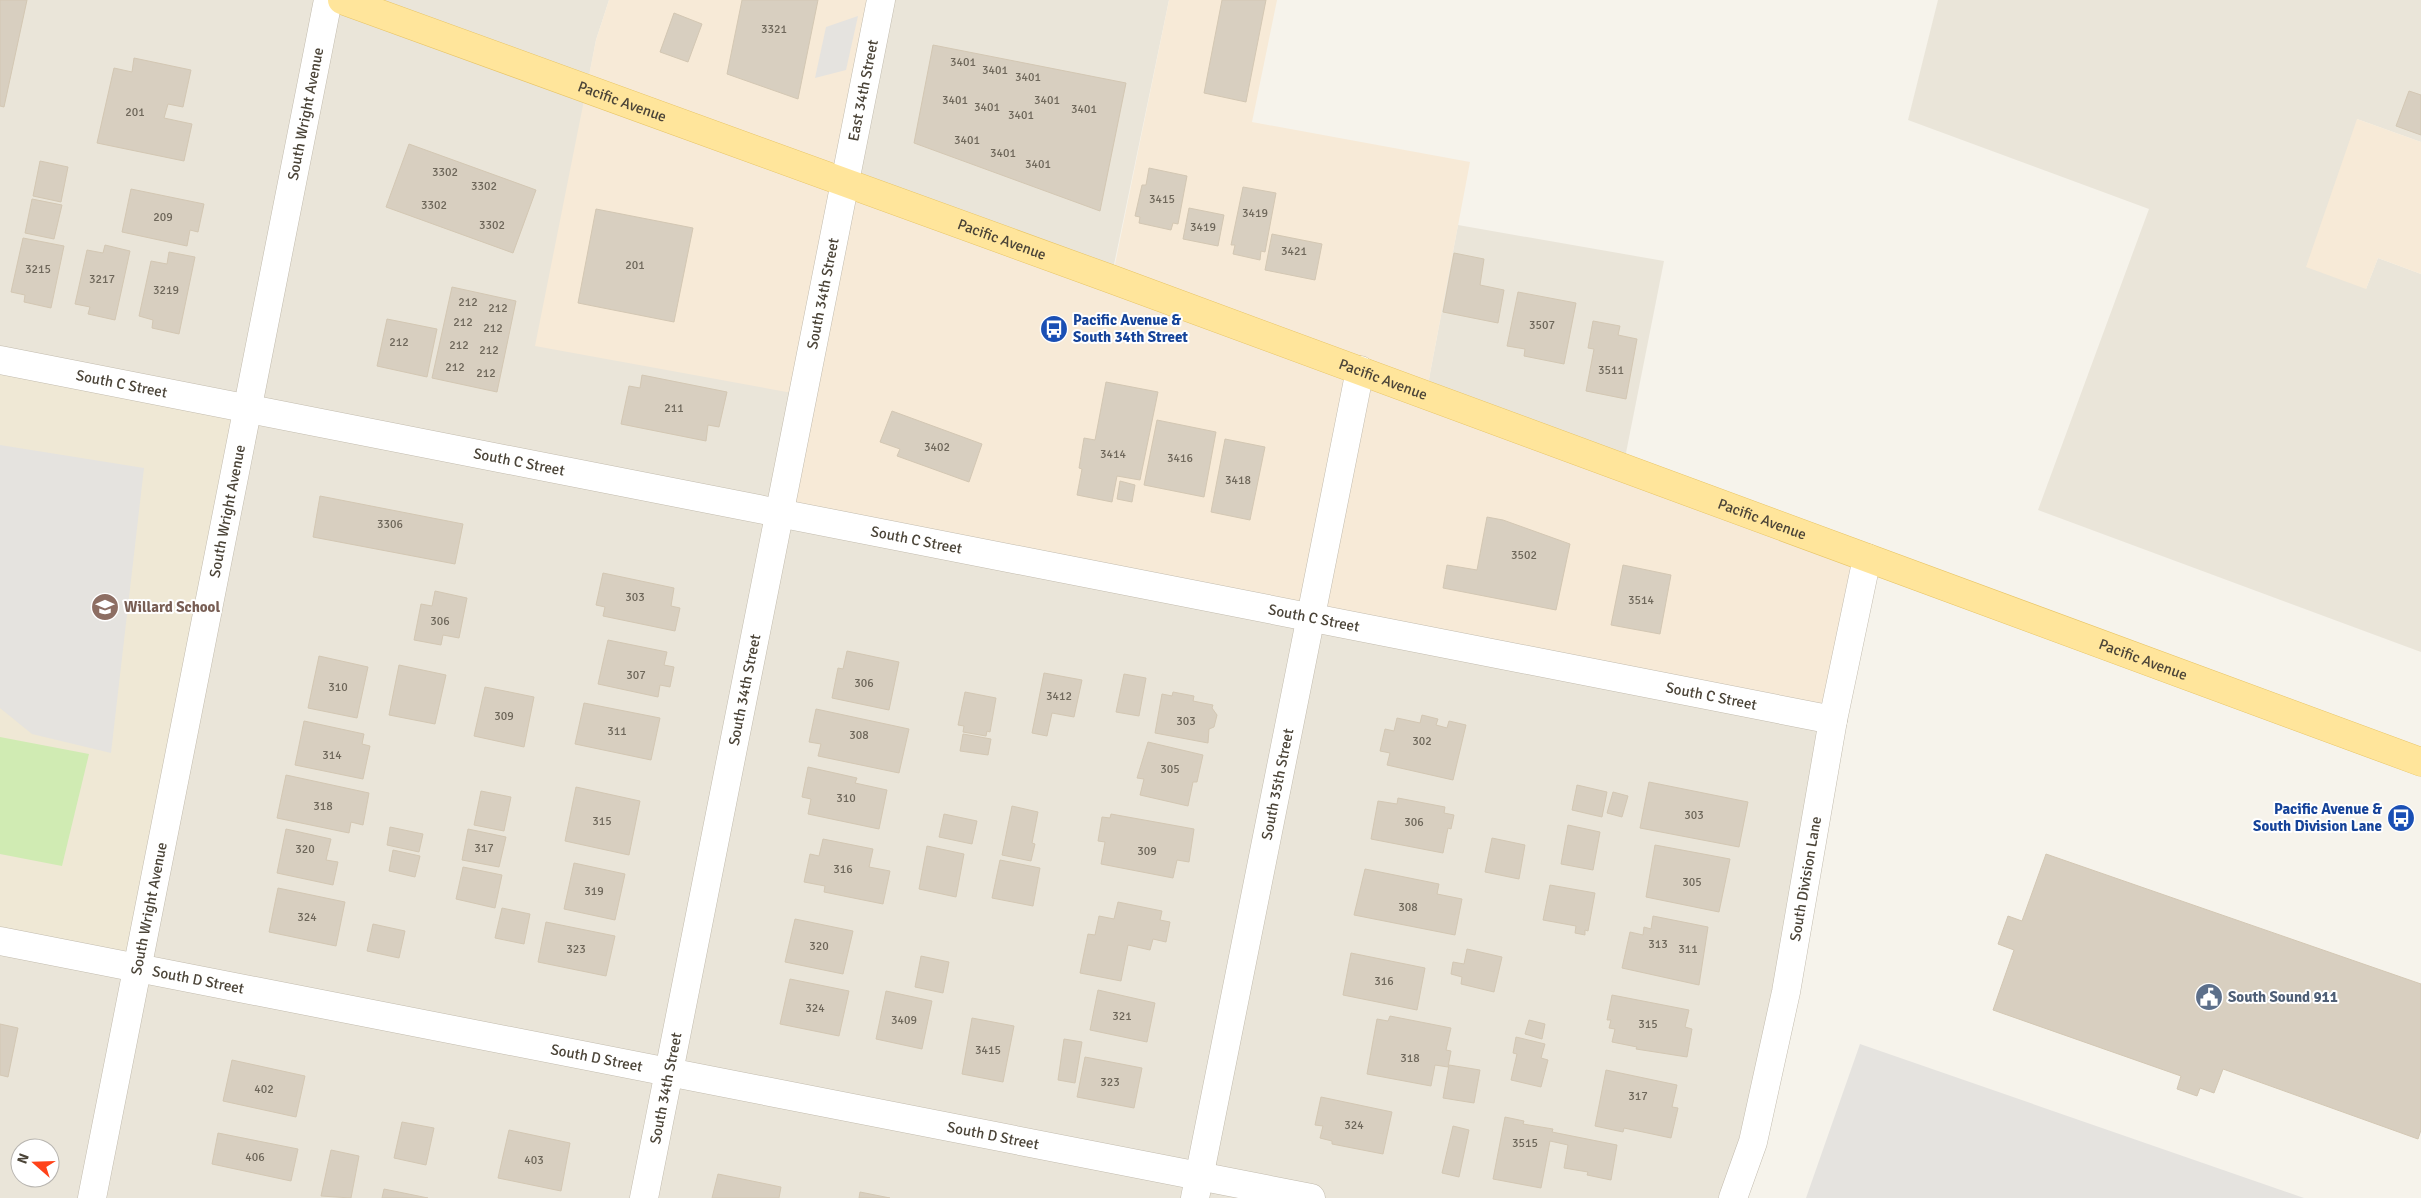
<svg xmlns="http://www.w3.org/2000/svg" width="2421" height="1198" viewBox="0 0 2421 1198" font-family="Signika,sans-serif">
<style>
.residential{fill:#eae5d9;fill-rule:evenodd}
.commercial{fill:#f7ead7}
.education{fill:#efe8d5}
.green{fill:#d0ebb3}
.parking{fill:#e5e3df}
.building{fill:#d8cfc0;stroke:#d3c7b3}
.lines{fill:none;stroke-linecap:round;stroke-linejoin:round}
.minor-casing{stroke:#c2bbad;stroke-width:29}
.tertiary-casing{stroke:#c2bbad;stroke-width:29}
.primary-casing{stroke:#e8c567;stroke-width:29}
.minor{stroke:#fff;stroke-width:28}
.tertiary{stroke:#fff;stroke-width:28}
.primary{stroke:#ffe59b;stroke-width:28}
.labels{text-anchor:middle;stroke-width:4;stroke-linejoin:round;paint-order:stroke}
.number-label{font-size:12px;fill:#6e675a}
.street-label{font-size:15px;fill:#4b4438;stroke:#fff}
.transit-label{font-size:15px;font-weight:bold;fill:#164399;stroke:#fff;text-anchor:start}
.education-label{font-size:15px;font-weight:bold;fill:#785e54;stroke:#fff;text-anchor:start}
.service-label{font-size:15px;font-weight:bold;fill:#4e5e75;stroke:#fff;text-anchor:start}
</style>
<rect width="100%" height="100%" fill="#f6f3eb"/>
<!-- residential -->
<g class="residential">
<path d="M 0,0 L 609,0 L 596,40 L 587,87 L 803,395 L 1833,720 L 1733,1198 L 0,1198 ZM 20,1148 L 50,1148 L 50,1178 L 20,1178 Z"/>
<path d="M 881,0 L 1169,0 L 1111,279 L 844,182 Z"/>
<path d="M 1938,0 L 2421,0 L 2421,142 L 2357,119 L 2366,289 L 2378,258 L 2421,274 L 2421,652 L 2038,510 L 2149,209 L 1908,120 Z"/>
<path d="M 1458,225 L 1664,261 L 1623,468 L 1426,395 Z"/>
</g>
<!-- commercial -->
<g class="commercial">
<path d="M 609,0 L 881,0 L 844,182 L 1112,279 L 1169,0 L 1277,0 L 1252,122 L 1470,162 L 1426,395 L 1867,558 L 1833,720 L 779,513 L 803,395 L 535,346 L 596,40 Z"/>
<path d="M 2357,119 L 2421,142 L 2421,274 L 2378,258 L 2366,289 L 2306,267 Z"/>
</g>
<!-- education -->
<path class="education" d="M 0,360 L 249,408 L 137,968 L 0,941 Z"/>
<!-- green -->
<path class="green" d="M 0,737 L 89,754 L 62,866 L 0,854 Z"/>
<!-- parking -->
<g class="parking">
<path d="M 858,16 L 846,70 L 815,78 L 826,27 Z"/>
<path d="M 0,445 L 144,468 L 111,753 L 32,734 L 0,708 Z"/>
<path d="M 1860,1044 L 2304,1198 L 1806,1198 Z"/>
</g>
<!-- building -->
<g class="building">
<path d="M 0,0 L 27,0 L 4,107 L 0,106 Z"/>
<path d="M 742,0 L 818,0 L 798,99 L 727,74 Z"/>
<path d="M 1222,0 L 1266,0 L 1246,102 L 1204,93 Z"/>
<path d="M 674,13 L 702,24 L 688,62 L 660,52 Z"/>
<path d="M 933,45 L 1126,83 L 1100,211 L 914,143 Z"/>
<path d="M 134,58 L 191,70 L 183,107 L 168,104 L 164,118 L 192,124 L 184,161 L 97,143 L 114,68 L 132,72 Z"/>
<path d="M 2409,91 L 2421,95 L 2421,135 L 2396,126 Z"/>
<path d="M 409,144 L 536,190 L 513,253 L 386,207 Z"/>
<path d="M 40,161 L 68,167 L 61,202 L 33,196 Z"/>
<path d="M 1149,168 L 1187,176 L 1178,224 L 1173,223 L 1171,230 L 1139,223 L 1140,217 L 1135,216 L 1142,185 L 1146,185 Z"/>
<path d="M 1243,187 L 1276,193 L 1265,252 L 1261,251 L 1260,260 L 1233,254 L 1235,245 L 1231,245 Z"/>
<path d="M 131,189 L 204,204 L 198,232 L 190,230 L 187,246 L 122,232 Z"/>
<path d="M 32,199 L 62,205 L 54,239 L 25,233 Z"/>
<path d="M 1189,208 L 1224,215 L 1218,246 L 1183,239 Z"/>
<path d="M 596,209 L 693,228 L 674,322 L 578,303 Z"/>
<path d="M 1272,234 L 1322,244 L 1315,280 L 1265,270 Z"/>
<path d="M 23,238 L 64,246 L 51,308 L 24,302 L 25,295 L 11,292 Z"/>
<path d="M 105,245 L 130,251 L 115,320 L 88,314 L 90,307 L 75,304 L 87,250 L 103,253 Z"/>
<path d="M 169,252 L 195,257 L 179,334 L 152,328 L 153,320 L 139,316 L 151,261 L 167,264 Z"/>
<path d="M 1454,253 L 1484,259 L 1480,285 L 1504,290 L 1498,323 L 1443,312 Z"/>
<path d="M 452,287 L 516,301 L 497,392 L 432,378 Z"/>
<path d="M 1518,292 L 1576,303 L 1564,364 L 1524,356 L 1525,349 L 1507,346 Z"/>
<path d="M 387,319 L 437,329 L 427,377 L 377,366 Z"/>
<path d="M 1593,321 L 1620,326 L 1618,335 L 1637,339 L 1626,399 L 1586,391 L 1594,349 L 1588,348 Z"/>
<path d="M 642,375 L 727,392 L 719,427 L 708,425 L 706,441 L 621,424 L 629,386 L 640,388 Z"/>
<path d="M 1106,382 L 1158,392 L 1140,480 L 1117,476 L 1112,502 L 1077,495 L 1082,469 L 1079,468 L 1084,438 L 1095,440 Z"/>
<path d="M 892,411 L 982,444 L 969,482 L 897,456 L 900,449 L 880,442 Z"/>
<path d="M 1157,420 L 1216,432 L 1204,497 L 1144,485 Z"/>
<path d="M 1225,439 L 1265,447 L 1250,520 L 1211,512 Z"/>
<path d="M 1120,481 L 1135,485 L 1132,502 L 1117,499 Z"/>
<path d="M 320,496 L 463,524 L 455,564 L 313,537 Z"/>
<path d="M 1487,517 L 1503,520 L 1570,544 L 1556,610 L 1443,588 L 1447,565 L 1477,570 Z"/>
<path d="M 1623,565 L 1671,575 L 1660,634 L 1611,625 Z"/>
<path d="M 603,573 L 674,588 L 671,606 L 680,608 L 675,631 L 603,616 L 605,607 L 596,605 Z"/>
<path d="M 435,591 L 467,598 L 459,638 L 443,635 L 441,645 L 414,640 L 421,604 L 432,606 Z"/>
<path d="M 608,640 L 667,652 L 664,665 L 674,667 L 670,687 L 660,685 L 658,697 L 598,684 Z"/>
<path d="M 847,651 L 899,662 L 889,710 L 832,698 L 838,668 L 843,669 Z"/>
<path d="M 319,656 L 368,667 L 357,718 L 308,708 Z"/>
<path d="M 399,665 L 446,675 L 435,724 L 389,715 Z"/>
<path d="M 1044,673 L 1082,680 L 1074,717 L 1052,713 L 1047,736 L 1032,733 Z"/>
<path d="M 1124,674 L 1146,678 L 1139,716 L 1116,712 Z"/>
<path d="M 485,687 L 534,697 L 524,747 L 474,736 Z"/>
<path d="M 965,692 L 996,698 L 990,732 L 987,731 L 986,736 L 963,732 L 964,726 L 958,725 Z"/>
<path d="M 1173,692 L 1194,696 L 1193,701 L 1213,705 L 1212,708 L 1217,715 L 1214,727 L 1209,729 L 1208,743 L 1155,733 L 1162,694 L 1172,696 Z"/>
<path d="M 584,703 L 660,718 L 651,760 L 575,744 Z"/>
<path d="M 816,709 L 909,729 L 899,773 L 818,756 L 821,744 L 809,742 Z"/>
<path d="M 1422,715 L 1438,719 L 1436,725 L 1447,728 L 1449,721 L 1466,725 L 1453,780 L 1387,765 L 1390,753 L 1380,751 L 1385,729 L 1394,731 L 1397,718 L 1420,723 Z"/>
<path d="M 304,721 L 364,734 L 362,744 L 370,746 L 363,779 L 295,765 Z"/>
<path d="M 963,734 L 991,739 L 988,755 L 960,751 Z"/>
<path d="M 1148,742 L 1203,755 L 1197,782 L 1193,782 L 1188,806 L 1140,795 L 1144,779 L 1137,778 Z"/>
<path d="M 808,767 L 857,778 L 855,783 L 887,790 L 879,829 L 808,814 L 811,799 L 802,797 Z"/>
<path d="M 286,775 L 369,793 L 363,825 L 351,822 L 349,833 L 277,818 Z"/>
<path d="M 1649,782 L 1748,802 L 1739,847 L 1640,828 Z"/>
<path d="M 1577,785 L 1607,792 L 1602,817 L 1572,810 Z"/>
<path d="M 576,787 L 640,801 L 629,855 L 565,841 Z"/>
<path d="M 481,791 L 511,797 L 504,831 L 474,825 Z"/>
<path d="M 1613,792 L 1628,796 L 1622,817 L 1607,813 Z"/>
<path d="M 1398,798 L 1445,807 L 1444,813 L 1454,815 L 1451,829 L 1448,828 L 1443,853 L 1371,839 L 1378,801 L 1397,804 Z"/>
<path d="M 1012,806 L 1038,812 L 1032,843 L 1035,844 L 1031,861 L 1002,855 Z"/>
<path d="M 944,814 L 977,821 L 972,844 L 939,837 Z"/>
<path d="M 1111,814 L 1194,829 L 1189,862 L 1177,860 L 1173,878 L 1101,864 L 1105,842 L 1098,841 L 1102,817 L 1110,818 Z"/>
<path d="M 1568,825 L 1600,832 L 1593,870 L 1561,864 Z"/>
<path d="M 390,827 L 423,834 L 419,852 L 387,845 Z"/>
<path d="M 286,829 L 331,839 L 326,860 L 338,862 L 333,885 L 277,873 Z"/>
<path d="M 468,829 L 506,837 L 499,867 L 462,860 Z"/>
<path d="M 1492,838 L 1525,845 L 1519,879 L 1485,872 Z"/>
<path d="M 823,839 L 873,849 L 869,867 L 890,871 L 883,904 L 824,892 L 825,886 L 804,882 L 810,854 L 819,856 Z"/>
<path d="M 1655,845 L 1730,859 L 1719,912 L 1646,897 Z"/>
<path d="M 927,846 L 964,854 L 956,897 L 919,889 Z"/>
<path d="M 393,850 L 420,856 L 415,877 L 389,871 Z"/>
<path d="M 2046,854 L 2421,984 L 2421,1130 L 2418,1139 L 2223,1069 L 2214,1093 L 2200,1088 L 2197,1096 L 2177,1089 L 2181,1076 L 1993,1010 L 2014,950 L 1998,944 L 2008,916 L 2022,921 Z"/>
<path d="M 1000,860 L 1040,868 L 1033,906 L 992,898 Z"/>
<path d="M 574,863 L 625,874 L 615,920 L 564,909 Z"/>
<path d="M 463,867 L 502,875 L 495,908 L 456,899 Z"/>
<path d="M 1365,869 L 1439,884 L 1437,894 L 1462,899 L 1455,935 L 1354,915 Z"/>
<path d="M 1550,885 L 1595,893 L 1588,931 L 1585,930 L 1585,935 L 1575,933 L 1576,926 L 1543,920 Z"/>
<path d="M 278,888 L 345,902 L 336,946 L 269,932 Z"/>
<path d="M 1118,902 L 1162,911 L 1160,920 L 1170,922 L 1166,942 L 1153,939 L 1150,950 L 1128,945 L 1121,981 L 1080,973 L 1088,934 L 1095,935 L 1099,916 L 1114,919 Z"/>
<path d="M 502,908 L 530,914 L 524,944 L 495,938 Z"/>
<path d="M 1653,916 L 1708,927 L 1699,985 L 1622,968 L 1630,932 L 1643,935 L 1644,927 L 1651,929 Z"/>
<path d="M 795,919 L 853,931 L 843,974 L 785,962 Z"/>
<path d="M 546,922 L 615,936 L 606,976 L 538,962 Z"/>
<path d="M 373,924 L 405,931 L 399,958 L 367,951 Z"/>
<path d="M 1467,949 L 1502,957 L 1494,992 L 1461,984 L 1462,977 L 1451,974 L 1453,962 L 1464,964 Z"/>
<path d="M 1351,953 L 1425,968 L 1417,1010 L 1343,995 Z"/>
<path d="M 921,956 L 949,962 L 943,993 L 915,987 Z"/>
<path d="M 790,979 L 849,991 L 839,1036 L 780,1024 Z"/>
<path d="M 1098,990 L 1155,1003 L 1147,1042 L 1090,1030 Z"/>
<path d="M 886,991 L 932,1001 L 922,1049 L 876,1039 Z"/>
<path d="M 1612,995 L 1689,1010 L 1685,1027 L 1692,1029 L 1687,1057 L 1636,1049 L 1637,1047 L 1612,1042 L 1615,1029 L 1609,1028 L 1611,1020 L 1607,1020 Z"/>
<path d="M 1390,1016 L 1451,1028 L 1446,1050 L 1451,1051 L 1448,1067 L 1435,1065 L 1431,1086 L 1367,1074 L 1377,1019 L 1388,1021 Z"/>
<path d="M 972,1018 L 1014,1026 L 1003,1082 L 962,1074 Z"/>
<path d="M 1529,1020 L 1545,1024 L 1542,1039 L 1525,1034 Z"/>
<path d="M 0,1024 L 18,1028 L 8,1077 L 0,1075 Z"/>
<path d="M 1516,1037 L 1545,1044 L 1541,1058 L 1548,1060 L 1541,1087 L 1511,1080 L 1517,1054 L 1513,1053 Z"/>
<path d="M 1064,1039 L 1082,1042 L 1075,1083 L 1058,1080 Z"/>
<path d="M 1085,1057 L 1142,1068 L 1134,1108 L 1077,1097 Z"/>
<path d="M 232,1060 L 305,1076 L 296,1117 L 223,1101 Z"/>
<path d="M 1449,1065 L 1480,1070 L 1474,1103 L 1443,1098 Z"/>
<path d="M 1606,1070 L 1677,1085 L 1672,1107 L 1678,1108 L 1671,1138 L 1624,1128 L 1623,1132 L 1595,1126 Z"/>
<path d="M 1321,1097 L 1392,1112 L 1383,1154 L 1332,1144 L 1332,1141 L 1320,1138 L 1323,1126 L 1315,1125 Z"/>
<path d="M 1505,1117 L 1524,1121 L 1523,1124 L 1553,1129 L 1552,1132 L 1617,1145 L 1611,1180 L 1587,1175 L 1588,1172 L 1564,1168 L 1568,1145 L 1550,1141 L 1541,1188 L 1493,1179 Z"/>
<path d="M 402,1122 L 434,1128 L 426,1165 L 394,1158 Z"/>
<path d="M 1453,1126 L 1469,1130 L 1459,1177 L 1442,1173 Z"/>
<path d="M 509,1130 L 570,1143 L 561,1191 L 498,1178 Z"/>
<path d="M 218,1133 L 298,1149 L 291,1181 L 212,1164 Z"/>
<path d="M 331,1150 L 359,1156 L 351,1198 L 321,1196 Z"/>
<path d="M 718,1174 L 781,1187 L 779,1198 L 712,1198 Z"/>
<path d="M 384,1189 L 428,1198 L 382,1198 Z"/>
<path d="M 860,1192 L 890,1198 L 859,1198 Z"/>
</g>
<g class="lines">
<!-- minor casing -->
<g class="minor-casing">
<g id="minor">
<path id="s1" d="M 0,360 L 1833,720"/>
<path id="s2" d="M 0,941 L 1311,1198"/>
<path id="s3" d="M 92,1198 L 328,0"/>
<path id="s4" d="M 1195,1198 L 1360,370"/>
<path id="s5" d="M 1733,1198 L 1753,1142 L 1786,992 L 1833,720 L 1867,558"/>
</g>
</g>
<!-- tertiary casing -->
<g class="tertiary-casing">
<g id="tertiary">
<path id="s6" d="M 644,1198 L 881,0"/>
</g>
</g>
<!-- primary casing -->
<g class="primary-casing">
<g id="primary">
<path id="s7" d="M 342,0 L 1111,279 L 2421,762"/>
</g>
</g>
<!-- minor -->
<use href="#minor" class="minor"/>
<!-- tertiary -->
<use href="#tertiary" class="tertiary"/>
<!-- primary -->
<use href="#primary" class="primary"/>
</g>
<!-- icons -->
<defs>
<g id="bus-disc" transform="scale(1.4375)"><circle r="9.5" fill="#1a4fb4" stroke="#fff"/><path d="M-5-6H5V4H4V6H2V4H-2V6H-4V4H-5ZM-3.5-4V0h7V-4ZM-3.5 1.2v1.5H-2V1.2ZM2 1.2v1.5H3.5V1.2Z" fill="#fff"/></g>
<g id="school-disc" transform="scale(1.4375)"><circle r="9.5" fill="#8d6e63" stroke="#fff"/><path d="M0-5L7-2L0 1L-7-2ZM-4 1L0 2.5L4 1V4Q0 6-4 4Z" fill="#fff"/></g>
<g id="civic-disc" transform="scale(1.4375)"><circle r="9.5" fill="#5c6f8a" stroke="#fff"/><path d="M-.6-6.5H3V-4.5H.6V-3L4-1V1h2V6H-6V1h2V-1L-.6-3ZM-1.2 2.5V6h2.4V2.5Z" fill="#fff"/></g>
</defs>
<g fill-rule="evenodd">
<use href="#bus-disc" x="1054" y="329"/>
<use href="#school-disc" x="105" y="607"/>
<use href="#bus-disc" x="2401" y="818"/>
<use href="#civic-disc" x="2209" y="997"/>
</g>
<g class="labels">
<!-- number labels -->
<g class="number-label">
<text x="774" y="33">3321</text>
<text x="963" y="66">3401</text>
<text x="995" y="74">3401</text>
<text x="1028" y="81">3401</text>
<text x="955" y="104">3401</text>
<text x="1047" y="104">3401</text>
<text x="987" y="111">3401</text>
<text x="1084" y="113">3401</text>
<text x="135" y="116">201</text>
<text x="1021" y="119">3401</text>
<text x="967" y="144">3401</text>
<text x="1003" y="157">3401</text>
<text x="1038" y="168">3401</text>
<text x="445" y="176">3302</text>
<text x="484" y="190">3302</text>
<text x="1162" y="203">3415</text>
<text x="434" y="209">3302</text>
<text x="1255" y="217">3419</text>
<text x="163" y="221">209</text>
<text x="492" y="229">3302</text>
<text x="1203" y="231">3419</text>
<text x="1294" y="255">3421</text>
<text x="635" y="269">201</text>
<text x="38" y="273">3215</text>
<text x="102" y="283">3217</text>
<text x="166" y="294">3219</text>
<text x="468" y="306">212</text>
<text x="498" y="312">212</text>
<text x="463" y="326">212</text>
<text x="1542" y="329">3507</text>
<text x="493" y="332">212</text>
<text x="399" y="346">212</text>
<text x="459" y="349">212</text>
<text x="489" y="354">212</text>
<text x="455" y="371">212</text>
<text x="1611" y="374">3511</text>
<text x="486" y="377">212</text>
<text x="674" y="412">211</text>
<text x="937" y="451">3402</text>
<text x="1113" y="458">3414</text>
<text x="1180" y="462">3416</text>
<text x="1238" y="484">3418</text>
<text x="390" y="528">3306</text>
<text x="1524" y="559">3502</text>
<text x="635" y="601">303</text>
<text x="1641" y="604">3514</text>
<text x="440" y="625">306</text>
<text x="636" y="679">307</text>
<text x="864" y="687">306</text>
<text x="338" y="691">310</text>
<text x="1059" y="700">3412</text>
<text x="504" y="720">309</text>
<text x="1186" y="725">303</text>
<text x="617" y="735">311</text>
<text x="859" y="739">308</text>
<text x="1422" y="745">302</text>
<text x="332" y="759">314</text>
<text x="1170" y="773">305</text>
<text x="846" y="802">310</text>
<text x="323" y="810">318</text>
<text x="1694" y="819">303</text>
<text x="602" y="825">315</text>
<text x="1414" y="826">306</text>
<text x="484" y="852">317</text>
<text x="305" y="853">320</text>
<text x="1147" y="855">309</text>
<text x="843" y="873">316</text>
<text x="1692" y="886">305</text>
<text x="594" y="895">319</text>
<text x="1408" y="911">308</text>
<text x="307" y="921">324</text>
<text x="1658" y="948">313</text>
<text x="819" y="950">320</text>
<text x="576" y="953">323</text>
<text x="1688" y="953">311</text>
<text x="1384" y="985">316</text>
<text x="815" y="1012">324</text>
<text x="1122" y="1020">321</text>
<text x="904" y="1024">3409</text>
<text x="1648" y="1028">315</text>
<text x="988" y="1054">3415</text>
<text x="1410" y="1062">318</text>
<text x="1110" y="1086">323</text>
<text x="264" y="1093">402</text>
<text x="1638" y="1100">317</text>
<text x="1354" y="1129">324</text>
<text x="1525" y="1147">3515</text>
<text x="255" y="1161">406</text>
<text x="534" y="1164">403</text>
</g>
<!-- street labels -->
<g class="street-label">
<text dy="5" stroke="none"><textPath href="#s6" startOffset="1129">East 34th Street</textPath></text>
<text dy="5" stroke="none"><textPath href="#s7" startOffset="298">Pacific Avenue</textPath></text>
<text dy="5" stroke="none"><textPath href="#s3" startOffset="1105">South Wright Avenue</textPath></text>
<text dy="5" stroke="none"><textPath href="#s7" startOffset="702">Pacific Avenue</textPath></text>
<text dy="5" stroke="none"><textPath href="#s6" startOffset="922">South 34th Street</textPath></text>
<text dy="5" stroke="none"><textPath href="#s7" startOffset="1108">Pacific Avenue</textPath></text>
<text dy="5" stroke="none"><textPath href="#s1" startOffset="124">South C Street</textPath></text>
<text dy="5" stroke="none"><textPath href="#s1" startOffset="529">South C Street</textPath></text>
<text dy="5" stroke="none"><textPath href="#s3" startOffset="700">South Wright Avenue</textPath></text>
<text dy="5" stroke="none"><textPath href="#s7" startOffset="1512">Pacific Avenue</textPath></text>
<text dy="5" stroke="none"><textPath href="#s1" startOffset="934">South C Street</textPath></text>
<text dy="5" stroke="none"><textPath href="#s1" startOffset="1339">South C Street</textPath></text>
<text dy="5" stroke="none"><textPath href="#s7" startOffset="1918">Pacific Avenue</textPath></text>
<text dy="5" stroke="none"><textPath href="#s6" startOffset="518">South 34th Street</textPath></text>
<text dy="5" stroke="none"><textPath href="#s1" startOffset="1744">South C Street</textPath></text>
<text dy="5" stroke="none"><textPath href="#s4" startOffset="422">South 35th Street</textPath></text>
<text dy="5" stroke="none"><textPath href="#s5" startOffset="328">South Division Lane</textPath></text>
<text dy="5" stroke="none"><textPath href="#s3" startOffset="295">South Wright Avenue</textPath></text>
<text dy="5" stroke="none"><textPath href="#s2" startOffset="202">South D Street</textPath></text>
<text dy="5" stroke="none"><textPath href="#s2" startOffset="608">South D Street</textPath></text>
<text dy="5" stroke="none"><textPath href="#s6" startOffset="112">South 34th Street</textPath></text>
<text dy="5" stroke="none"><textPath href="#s2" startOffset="1012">South D Street</textPath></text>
</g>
<!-- transit labels -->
<g class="transit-label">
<text x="1073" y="325">Pacific Avenue &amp;<tspan x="1073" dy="17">South 34th Street</tspan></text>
<text x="2382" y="814" text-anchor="end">Pacific Avenue &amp;<tspan x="2382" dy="17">South Division Lane</tspan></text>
</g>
<!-- education labels -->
<g class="education-label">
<text x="124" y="612">Willard School</text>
</g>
<!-- service labels -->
<g class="service-label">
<text x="2228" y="1002">South Sound 911</text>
</g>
</g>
<!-- north arrow -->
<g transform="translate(35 1163) rotate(290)"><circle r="24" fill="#ffffff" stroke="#b7b4af"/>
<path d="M0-4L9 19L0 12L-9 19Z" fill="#ff4219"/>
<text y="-8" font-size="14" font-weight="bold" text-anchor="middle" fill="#4b4438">N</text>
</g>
</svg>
